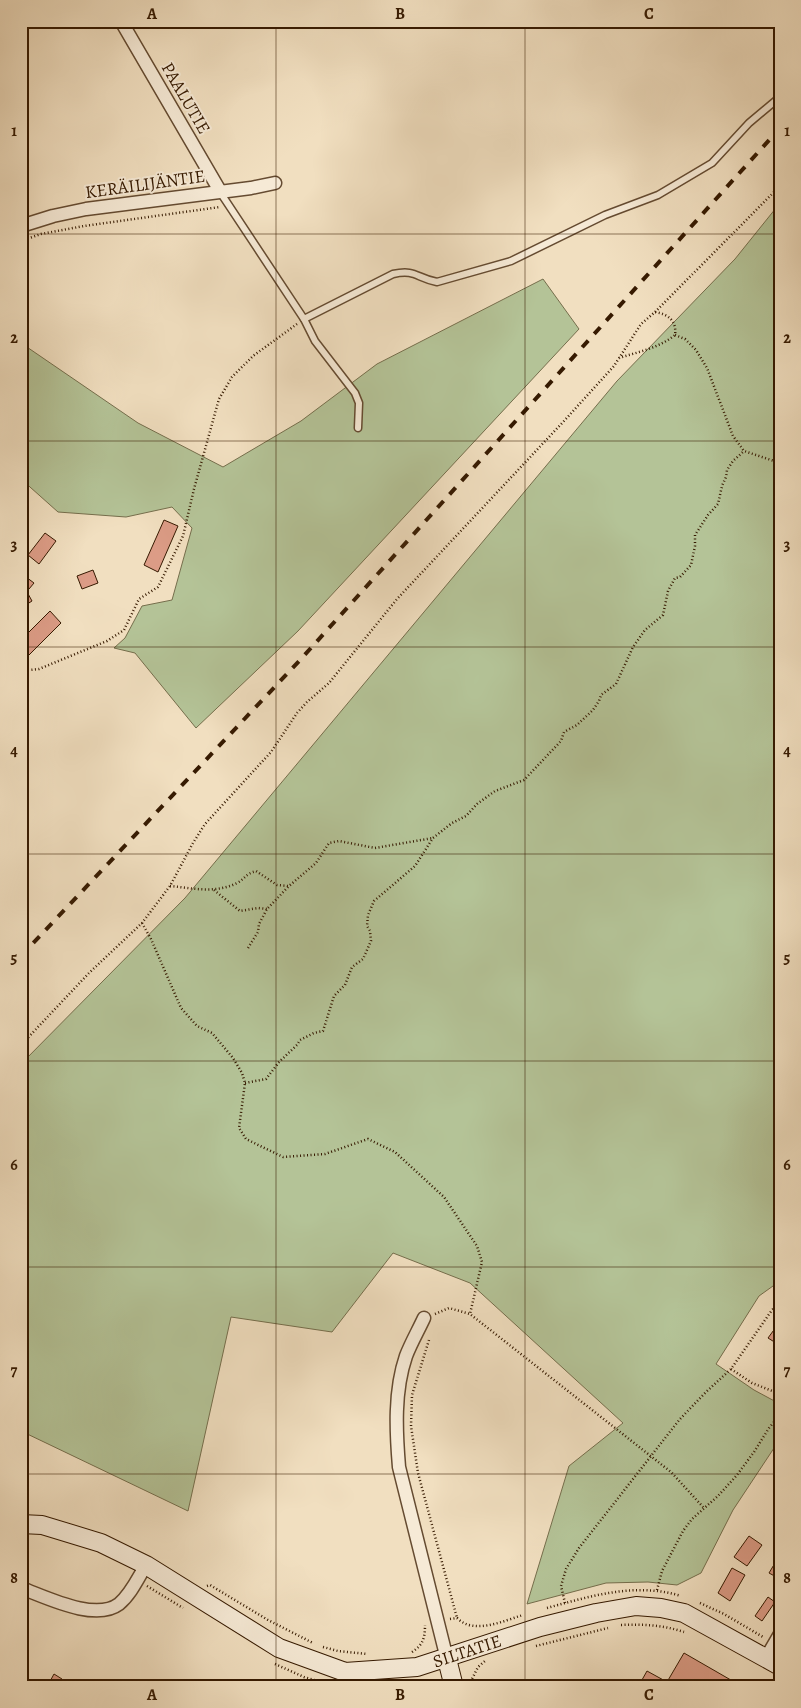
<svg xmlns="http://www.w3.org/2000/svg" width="801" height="1708" viewBox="0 0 801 1708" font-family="Alegreya,serif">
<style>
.green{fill:#b4c397;stroke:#756e4c}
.building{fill:#dc9c86;stroke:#361a01}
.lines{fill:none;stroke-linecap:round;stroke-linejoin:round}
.lane-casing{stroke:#654b31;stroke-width:9}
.street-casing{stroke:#654b31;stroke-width:15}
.secondary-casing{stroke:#361a01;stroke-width:20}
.path{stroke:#361a01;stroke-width:2.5;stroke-dasharray:1 2.5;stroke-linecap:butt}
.lane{stroke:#f6ead6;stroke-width:6}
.street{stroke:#f6ead6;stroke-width:12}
.secondary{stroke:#f6ead6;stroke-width:18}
.rail{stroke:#361a01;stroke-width:4;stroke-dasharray:9 9;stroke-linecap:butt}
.grid{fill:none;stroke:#361a01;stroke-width:1;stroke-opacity:0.55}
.labels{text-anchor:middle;stroke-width:4;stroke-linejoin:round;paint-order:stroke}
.street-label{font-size:18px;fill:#361a01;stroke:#f6ead6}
.neatline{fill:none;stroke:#361a01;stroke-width:2}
.grid-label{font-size:16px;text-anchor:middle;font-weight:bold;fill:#361a01}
</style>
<rect width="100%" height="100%" fill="#f1dfc0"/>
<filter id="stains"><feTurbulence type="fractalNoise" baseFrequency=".004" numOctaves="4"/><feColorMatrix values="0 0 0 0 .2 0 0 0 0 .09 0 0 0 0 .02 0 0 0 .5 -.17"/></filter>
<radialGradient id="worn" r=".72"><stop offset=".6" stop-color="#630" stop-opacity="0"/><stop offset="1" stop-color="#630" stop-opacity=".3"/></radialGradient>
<!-- green -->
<g class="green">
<path d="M 780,203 L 780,1281 L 759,1296 L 716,1364 L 754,1390 L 780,1404 L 780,1439 L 733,1510 L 701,1573 L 677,1585 L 648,1582 L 606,1583 L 527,1604 L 569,1466 L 623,1423 L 470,1283 L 393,1253 L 332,1332 L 231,1317 L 188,1511 L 21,1431 L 21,1064 L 185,898 L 617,381 L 735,259 Z"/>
<path d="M 543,279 L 579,329 L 298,631 L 196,728 L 135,653 L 114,648 L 125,638 L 142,606 L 172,600 L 192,528 L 172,507 L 126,517 L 58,512 L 21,479 L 21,343 L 138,423 L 223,467 L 301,421 L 377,364 Z"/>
</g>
<!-- building -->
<g class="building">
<path d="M 164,520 L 178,526 L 158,572 L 144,565 Z"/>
<path d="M 45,533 L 56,541 L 39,564 L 28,555 Z"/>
<path d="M 93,570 L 98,583 L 82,589 L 77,576 Z"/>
<path d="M 22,574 L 34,583 L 29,589 L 21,583 Z"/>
<path d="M 27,592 L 32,601 L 21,608 L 21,595 Z"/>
<path d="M 50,611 L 61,623 L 21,663 L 21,640 Z"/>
<path d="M 779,1323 L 780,1338 L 776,1343 L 768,1338 Z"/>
<path d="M 780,1365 L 780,1376 L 775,1373 Z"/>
<path d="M 749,1536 L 762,1545 L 747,1566 L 734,1557 Z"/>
<path d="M 778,1558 L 780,1559 L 780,1579 L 769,1573 Z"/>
<path d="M 732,1568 L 745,1575 L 730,1601 L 718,1593 Z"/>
<path d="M 768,1597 L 775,1602 L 762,1621 L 755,1616 Z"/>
<path d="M 684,1653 L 743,1687 L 638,1687 L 647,1671 L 667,1682 Z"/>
<path d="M 54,1674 L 62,1679 L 57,1687 L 48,1685 Z"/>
</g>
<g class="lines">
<!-- lane casing -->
<g class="lane-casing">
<g id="lane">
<path d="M 220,192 L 304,319 L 315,341 L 355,393 L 359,403 L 358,428"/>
<path d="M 304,319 L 393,274 C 416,269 416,278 437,282 L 511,261 L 605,215 L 658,195 L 712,163 L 749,123 L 780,97"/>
<path d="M 779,1687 L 780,1685"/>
</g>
</g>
<!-- street casing -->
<g class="street-casing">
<g id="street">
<path d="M 121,21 L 220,191"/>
<path d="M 21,226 L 53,216 L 86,209 L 251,188 L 275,183"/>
<path d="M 424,1318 C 418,1331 411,1343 406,1356 C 394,1391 396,1431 399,1467 L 447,1659"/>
<path d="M 21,1588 C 46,1597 95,1622 119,1604 C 131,1594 138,1578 146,1565"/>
<path d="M 766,1658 L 780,1634"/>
</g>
</g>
<!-- secondary casing -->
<g class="secondary-casing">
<g id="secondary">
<path d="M 21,1524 L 42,1525 L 101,1543 L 146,1565 L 279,1648 L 345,1672 L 417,1667 L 540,1627 L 596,1613 L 636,1606 L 661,1608 L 684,1613 L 780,1666"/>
<path d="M 447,1659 L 454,1687"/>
</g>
</g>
<!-- path -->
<g class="path">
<path d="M 21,241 L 41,234 L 84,226 L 220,207"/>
<path d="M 655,312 L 780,186"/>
<path d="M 675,335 L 685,339 L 696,350 L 707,368 L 733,436 L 744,451 L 780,463"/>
<path d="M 21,671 L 39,669 L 107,641 L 124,630 L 139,599 L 158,587 L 183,536 L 194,489 L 219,399 L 232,377 L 253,356 L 297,324"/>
<path d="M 170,886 C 192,888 215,894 237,883 C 245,879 245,874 256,871 L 277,885 L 288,886"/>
<path d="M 214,890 L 240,911 L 258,908 L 267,909"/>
<path d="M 142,923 L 151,939 L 181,1008 L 197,1026 L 212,1033 L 233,1058 L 242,1073 L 245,1083 L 239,1128 L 246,1139 L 283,1157 L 325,1154 L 368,1139 L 395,1152 L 444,1197 L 477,1246 L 482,1262 L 470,1314"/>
<path d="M 248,948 L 258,932 L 259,924 L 267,909 L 289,886 L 316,863 L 329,843 L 339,841 L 375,848 L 433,838"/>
<path d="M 21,1045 L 89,973 L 142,923 L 170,886 L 193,843 L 205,824 L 271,752 L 297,713 L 307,702 L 329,683 L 397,599 L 564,421 L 614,366 L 641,324 L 655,312 C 668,314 677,321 675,335 C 659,348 638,352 619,358"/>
<path d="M 245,1083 L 266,1079 L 279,1062 L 297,1045 L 300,1040 L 314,1033 L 323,1031 L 334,996 L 345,985 L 352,967 L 363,959 L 371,941 L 370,931 L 367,926 L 368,915 L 374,901 L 415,866 L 433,838 L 452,823 L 466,816 L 477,804 L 495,791 L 524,780 L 561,741 L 564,732 L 577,725 L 593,710 L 599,701 L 601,695 L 616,684 L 633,647 L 645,630 L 663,615 L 668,591 L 675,578 L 680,577 L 691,565 L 695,546 L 695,535 L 708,515 L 718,504 L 722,486 L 726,477 L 727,470 L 733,461 L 744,451"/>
<path d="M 435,1314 L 449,1308 L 470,1314 L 671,1472 L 704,1508"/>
<path d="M 429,1340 L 412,1395 L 411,1426 L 418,1473 L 457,1618"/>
<path d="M 731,1369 L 752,1383 L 780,1394"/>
<path d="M 147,1586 L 183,1608"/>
<path d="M 207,1586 L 210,1585 L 268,1620 L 313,1643"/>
<path d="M 657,1590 L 662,1571 L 683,1531 L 692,1519 L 718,1496 L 737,1475 L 754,1452 L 769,1428 L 780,1415"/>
<path d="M 565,1603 L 561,1586 L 566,1569 L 579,1548 L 680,1419 L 706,1392 L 731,1369 L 772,1310 L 780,1303"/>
<path d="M 700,1603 L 724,1614 L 763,1637"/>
<path d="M 547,1608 C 591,1596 636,1582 681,1596"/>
<path d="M 450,1619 L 457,1618 C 474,1635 503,1621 523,1615"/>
<path d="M 621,1625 C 643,1624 663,1625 684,1632"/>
<path d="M 536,1646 L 608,1628"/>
<path d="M 323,1647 L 338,1651 L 367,1654"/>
<path d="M 412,1652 C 423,1645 425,1638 425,1625"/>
<path d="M 275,1664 L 304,1677 L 338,1687"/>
<path d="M 469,1685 L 478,1667 L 485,1661"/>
<path d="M 394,1687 L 416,1687"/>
</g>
<!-- lane -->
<use href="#lane" class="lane"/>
<!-- street -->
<use href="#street" class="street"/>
<!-- secondary -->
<use href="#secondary" class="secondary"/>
<!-- rail -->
<path class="rail" d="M 21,956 L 301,659 L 780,128"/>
</g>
<!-- grid -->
<path class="grid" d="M 276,21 L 276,1687M 525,21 L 525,1687M 21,234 L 780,234M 21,441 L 780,441M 21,647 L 780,647M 21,854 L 780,854M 21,1061 L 780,1061M 21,1267 L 780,1267M 21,1474 L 780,1474"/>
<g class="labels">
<!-- street labels -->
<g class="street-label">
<text transform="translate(186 98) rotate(60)" y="6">PAALUTIE</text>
<text transform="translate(145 184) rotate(-8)" y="6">KERÄILIJÄNTIE</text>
<text transform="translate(467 1651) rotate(-18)" y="6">SILTATIE</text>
</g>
</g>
<!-- margin -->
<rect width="801" height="1708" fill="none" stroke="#f1dfc0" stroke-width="55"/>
<rect x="28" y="28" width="746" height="1652" class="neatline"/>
<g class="grid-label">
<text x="152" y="19">A</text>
<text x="400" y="19">B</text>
<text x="649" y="19">C</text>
<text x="14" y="136">1</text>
<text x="787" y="136">1</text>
<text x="14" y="343">2</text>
<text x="787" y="343">2</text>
<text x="14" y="550">3</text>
<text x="787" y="550">3</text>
<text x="14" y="756">4</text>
<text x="787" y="756">4</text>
<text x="14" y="963">5</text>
<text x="787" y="963">5</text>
<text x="14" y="1170">6</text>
<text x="787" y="1170">6</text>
<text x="14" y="1376">7</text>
<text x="787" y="1376">7</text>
<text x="14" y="1583">8</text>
<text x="787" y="1583">8</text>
<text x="152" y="1700">A</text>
<text x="400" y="1700">B</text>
<text x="649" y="1700">C</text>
</g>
<rect width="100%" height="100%" filter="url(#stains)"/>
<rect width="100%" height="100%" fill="url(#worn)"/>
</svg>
